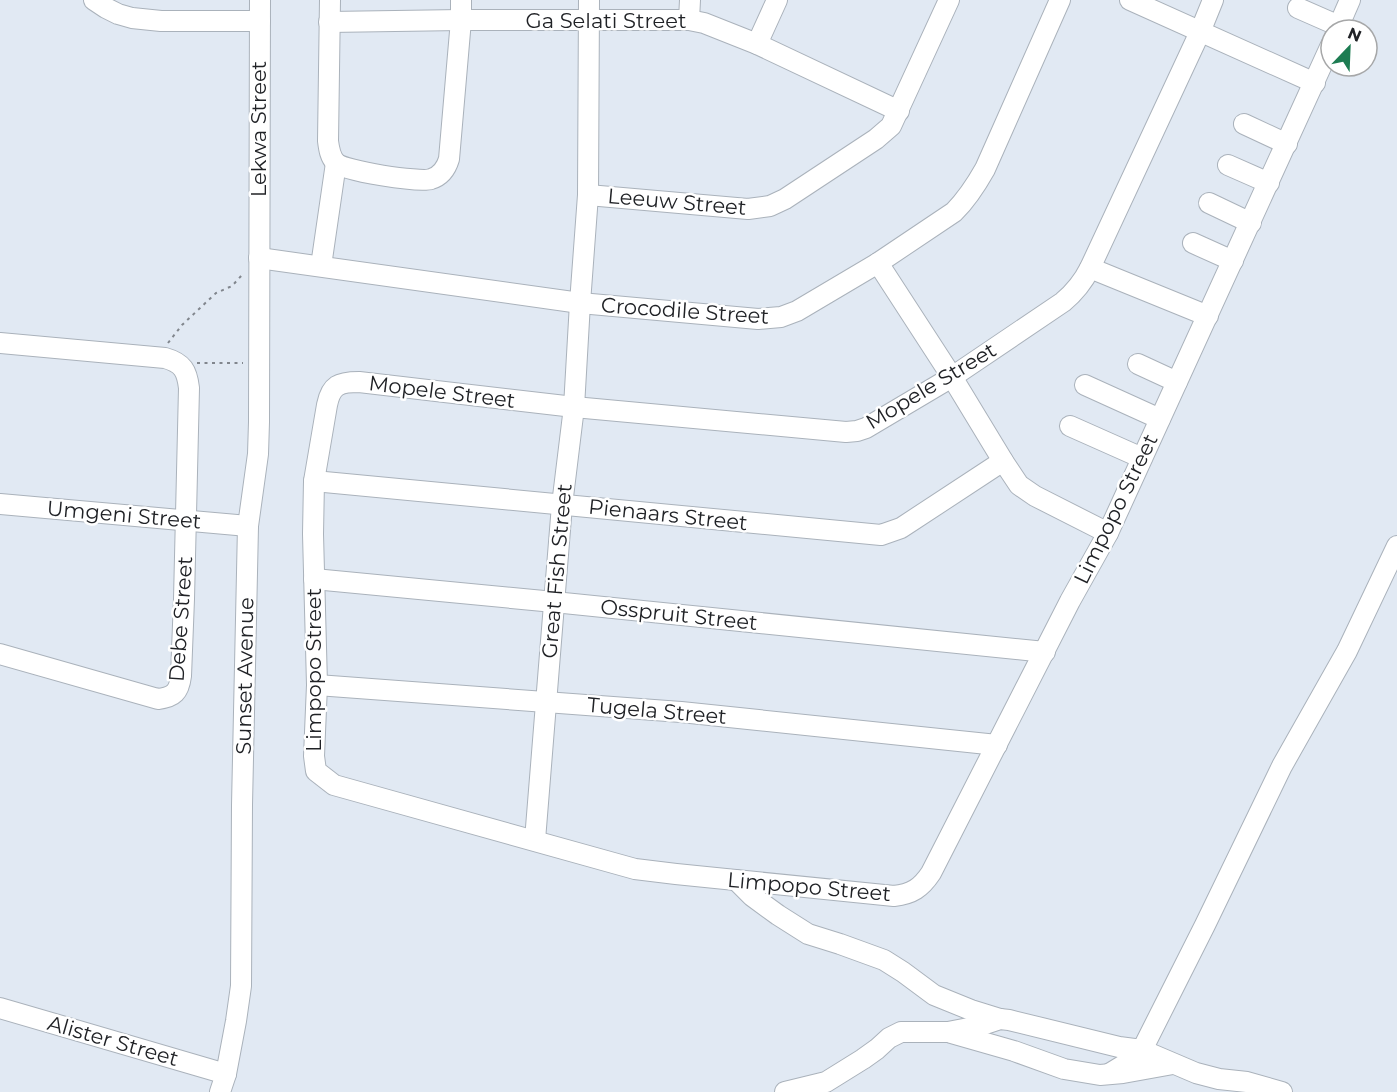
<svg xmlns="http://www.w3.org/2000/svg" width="1397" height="1092" viewBox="0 0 1397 1092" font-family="Montserrat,sans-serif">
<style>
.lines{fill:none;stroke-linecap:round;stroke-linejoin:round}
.minor-casing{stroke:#aab2bb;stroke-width:22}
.path{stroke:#81868d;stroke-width:2;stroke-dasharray:3 4.5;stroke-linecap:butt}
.minor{stroke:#fff;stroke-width:20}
.labels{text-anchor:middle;stroke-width:5;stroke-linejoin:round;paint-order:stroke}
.street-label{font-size:21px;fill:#202226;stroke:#fff}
</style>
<rect width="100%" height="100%" fill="#e1e9f3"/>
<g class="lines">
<!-- minor casing -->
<g class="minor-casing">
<g id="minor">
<path d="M 94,0 L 106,8 L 118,14 L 132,18 L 161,21 L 260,21"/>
<path d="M 330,0 L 328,141 C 329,149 330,157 336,163 C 344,171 420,183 431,179 C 441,176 446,169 449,159 L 461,20 L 461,0"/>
<path d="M 1130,0 L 1315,83"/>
<path d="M 1213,0 L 1200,32 L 1090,268 C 1083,282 1075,292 1063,302 L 952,377 L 866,428 L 857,431 L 846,432 L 574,407 L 359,382 C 339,382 331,385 327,405 L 314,481 L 313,534 L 317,685 L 314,756 L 316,771 L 334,785 L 635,869 L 676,874 L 894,896 C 912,894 921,888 931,873 L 1070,601 L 1108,533 L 1331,45"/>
<path d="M 1298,8 L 1339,26"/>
<path d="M 689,20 L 690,0"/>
<path d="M 329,22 L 461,20 L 689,20 L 704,23 L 757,44 L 899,111"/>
<path d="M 1337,30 L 1350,0"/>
<path d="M 757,44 L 777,0"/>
<path d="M 1244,124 L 1287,144"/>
<path d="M 1228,165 L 1269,183"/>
<path d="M 588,195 L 748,209 L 770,206 L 785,199 L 876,139 L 891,126 L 949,0"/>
<path d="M 1209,203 L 1251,223"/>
<path d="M 1193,243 L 1233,261"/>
<path d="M 259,258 L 580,303 L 758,319 L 781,317 L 797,311 L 878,263 L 954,212 C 967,199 976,185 985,169 L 1060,0"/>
<path d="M 878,263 L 952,377 L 1003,461 L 1019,485 L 1035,496 L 1108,533"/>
<path d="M 321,266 L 336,163"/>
<path d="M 1090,268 L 1208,316"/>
<path d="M 0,343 L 165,358 C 183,363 187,371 189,388 L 184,599 L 181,676 C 179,692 174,697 158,699 L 0,654"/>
<path d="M 1138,364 L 1177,382"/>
<path d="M 1085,385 L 1160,419"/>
<path d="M 1070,426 L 1142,458"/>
<path d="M 314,481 L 881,535 L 901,528 L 1003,461"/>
<path d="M 0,504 L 248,526"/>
<path d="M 314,579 L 554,602 L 1045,652"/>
<path d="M 317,685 L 681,712 L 997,745"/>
<path d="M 535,840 L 562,505 L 574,407 L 580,303 L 588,195 L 589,0"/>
<path d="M 736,880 L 752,896 L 778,915 L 808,934 L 840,944 L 884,960 L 903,972 L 934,995 L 971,1010 L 1000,1019"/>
<path d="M 0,1008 L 226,1074"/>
<path d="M 951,1033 L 1014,1051 L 1064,1069 L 1100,1075 L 1123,1073 L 1173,1064"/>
<path d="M 1109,1074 L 1127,1063 L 1142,1050 L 1205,925 L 1282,766 L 1347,651 L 1397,546"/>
<path d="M 220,1092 L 226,1074 L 236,1021 L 241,986 L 242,805 L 248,526 L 258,454 L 259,422 L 260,0"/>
<path d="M 785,1092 L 826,1082 L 863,1059 L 877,1049 L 889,1038 L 901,1032 L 948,1032 L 979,1026 L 1000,1019 L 1009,1020 L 1119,1047 L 1142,1050 L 1196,1073 L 1219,1079 L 1247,1082 L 1282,1092"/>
</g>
</g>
<!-- path -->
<g class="path">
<path d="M 168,343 L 182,325 L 216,293 L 232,286 L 242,275"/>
<path d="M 197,363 L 243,363"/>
</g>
<!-- minor -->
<use href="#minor" class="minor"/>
</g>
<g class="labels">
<!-- street labels -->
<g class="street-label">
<text x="606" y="28">Ga Selati Street</text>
<text transform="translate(259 129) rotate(-90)" y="7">Lekwa Street</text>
<text transform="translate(677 202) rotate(5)" y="7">Leeuw Street</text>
<text transform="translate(685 311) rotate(4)" y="7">Crocodile Street</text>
<text transform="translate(931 386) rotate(-31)" y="7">Mopele Street</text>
<text transform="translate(442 392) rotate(7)" y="7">Mopele Street</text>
<text transform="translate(1116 509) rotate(-64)" y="7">Limpopo Street</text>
<text transform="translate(124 515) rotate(5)" y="7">Umgeni Street</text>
<text transform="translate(668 515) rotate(6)" y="7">Pienaars Street</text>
<text transform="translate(557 571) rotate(-85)" y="7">Great Fish Street</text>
<text transform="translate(679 615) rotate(6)" y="7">Osspruit Street</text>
<text transform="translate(181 619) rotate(-86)" y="7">Debe Street</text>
<text transform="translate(314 670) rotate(-90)" y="7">Limpopo Street</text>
<text transform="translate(245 676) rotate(-89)" y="7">Sunset Avenue</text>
<text transform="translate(657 711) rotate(5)" y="7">Tugela Street</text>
<text transform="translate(809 887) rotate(5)" y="7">Limpopo Street</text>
<text transform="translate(113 1041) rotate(16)" y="7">Alister Street</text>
</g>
</g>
<!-- north arrow -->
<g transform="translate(1349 48) rotate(23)"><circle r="28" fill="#ffffff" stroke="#a6a7a8" stroke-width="1.5"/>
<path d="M0-4.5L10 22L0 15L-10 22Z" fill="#1d7c52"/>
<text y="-9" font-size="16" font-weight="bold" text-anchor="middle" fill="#202226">N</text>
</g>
</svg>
